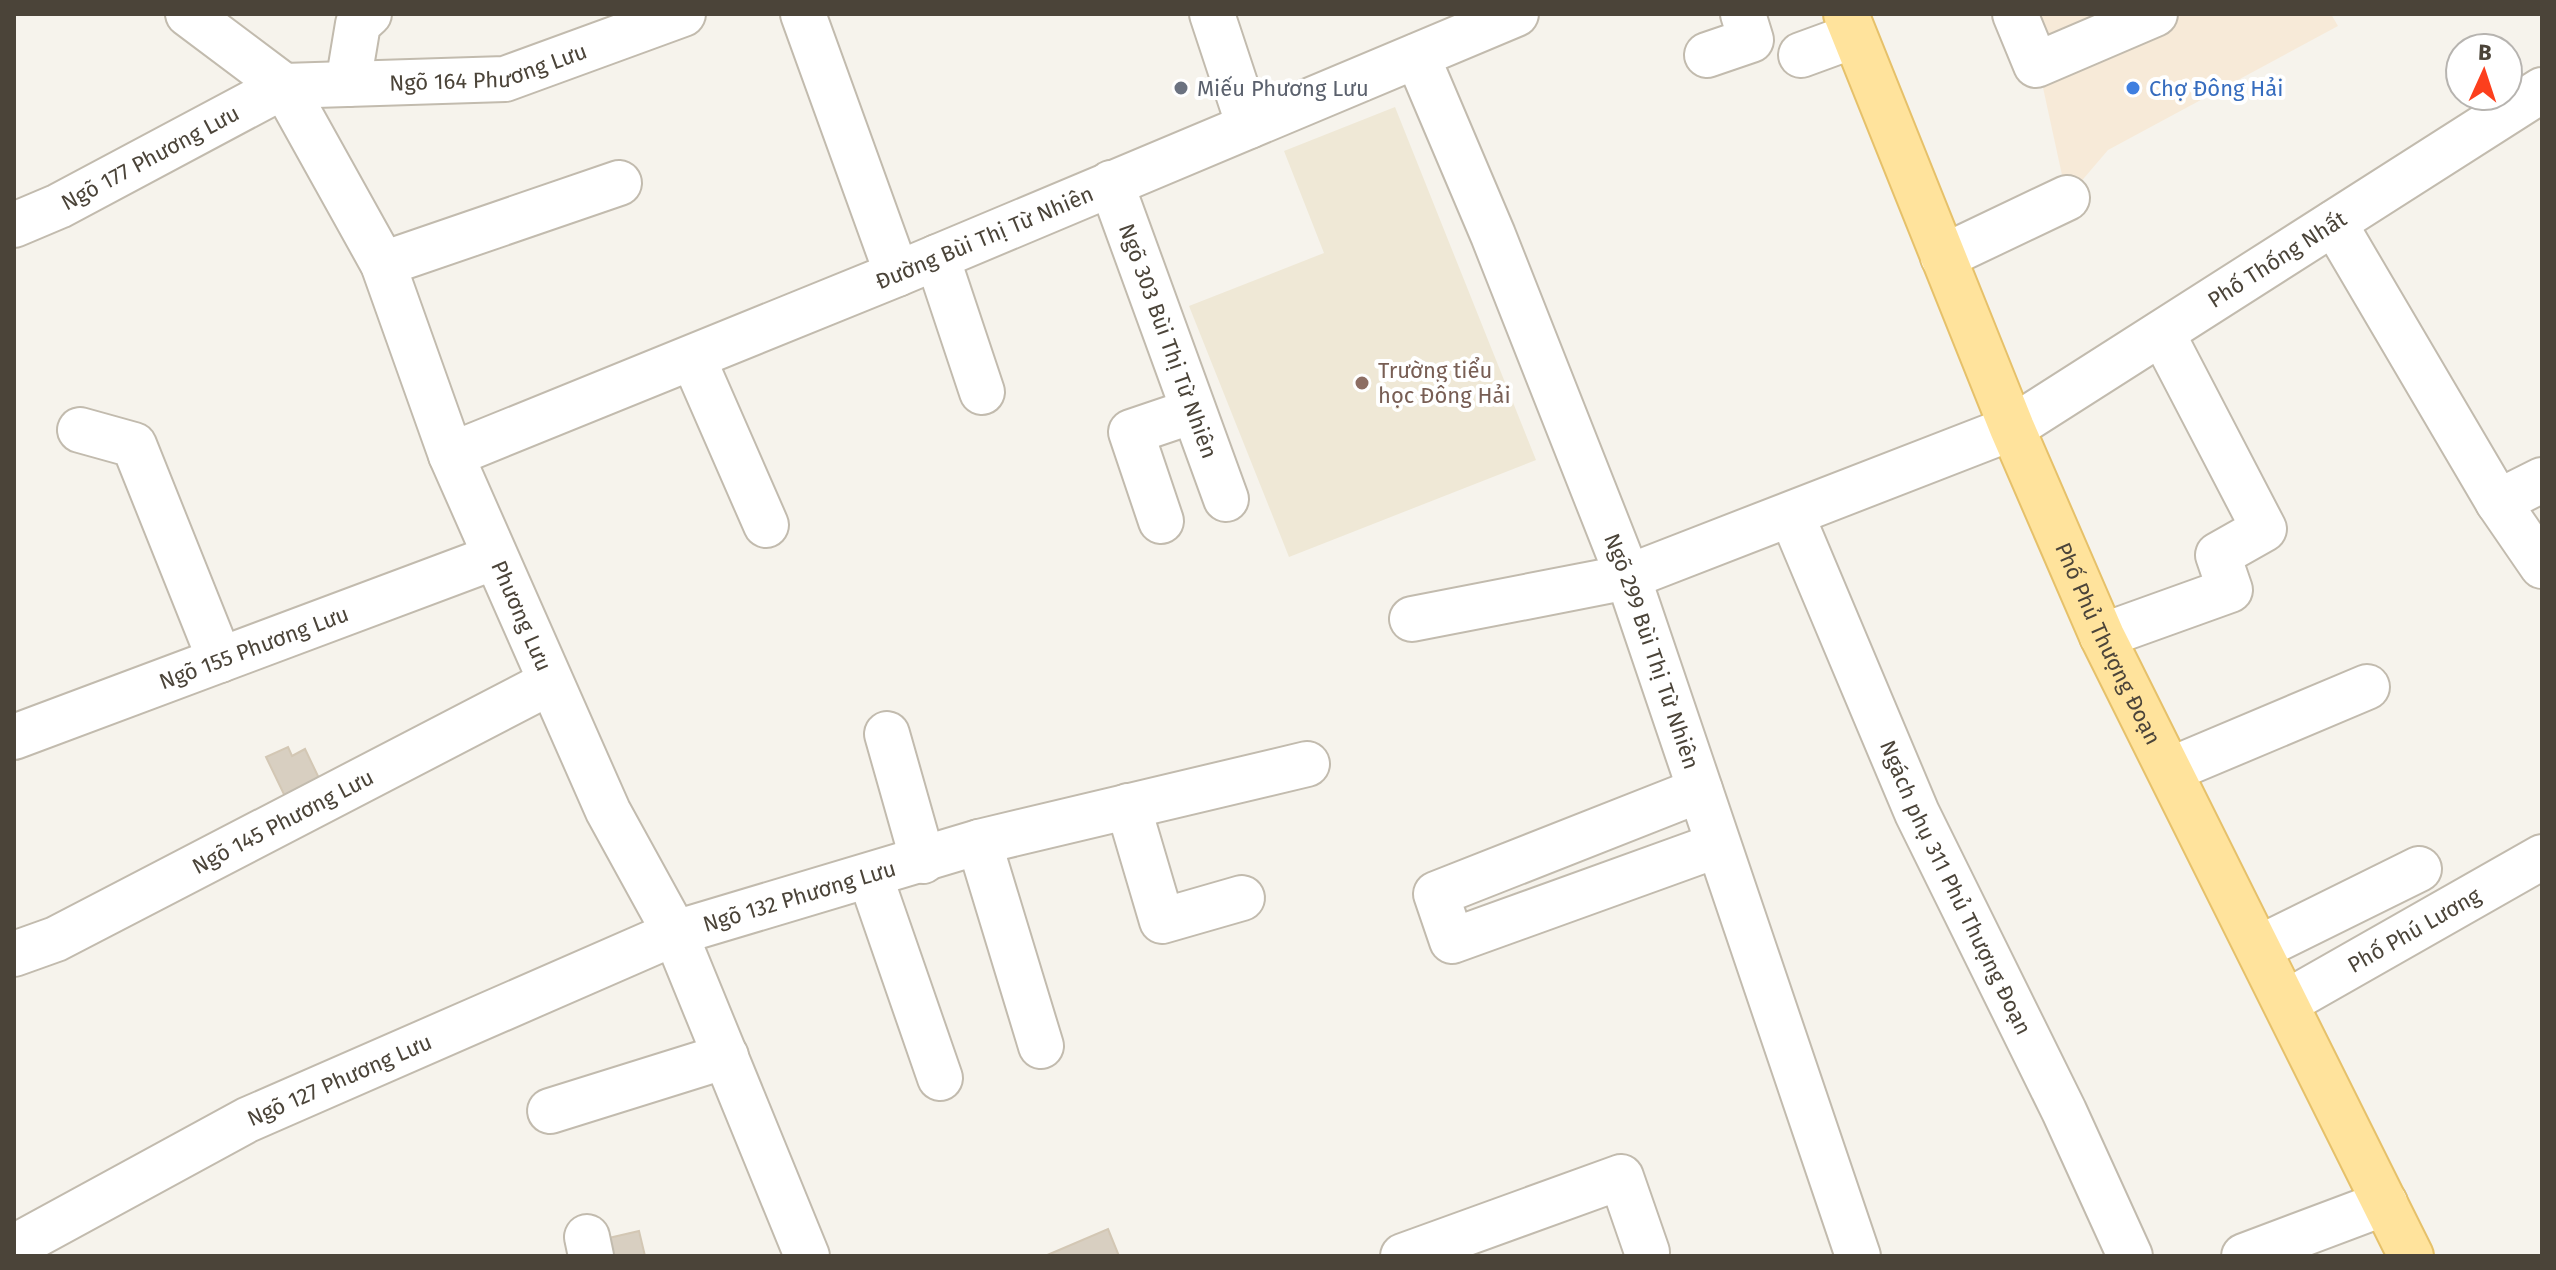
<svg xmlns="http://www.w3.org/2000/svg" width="2556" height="1270" viewBox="0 0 2556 1270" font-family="'Fira Sans',sans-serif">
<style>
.commercial{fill:#f7ead8}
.education{fill:#efe8d6}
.building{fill:#d8cfc1;stroke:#d3c7b4;stroke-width:2}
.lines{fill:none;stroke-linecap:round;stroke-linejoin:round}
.minor-casing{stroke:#c2bbae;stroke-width:48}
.major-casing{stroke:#e6c16a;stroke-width:48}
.minor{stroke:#fff;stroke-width:44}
.major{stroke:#ffe39c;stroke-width:44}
.worship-dot{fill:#6b7280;stroke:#fff;stroke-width:3}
.shop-dot{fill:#3f7fe0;stroke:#fff;stroke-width:3}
.education-dot{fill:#8d6e63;stroke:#fff;stroke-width:3}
.labels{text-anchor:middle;stroke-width:8;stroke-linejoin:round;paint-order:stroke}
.street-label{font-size:22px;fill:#4b4439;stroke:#fff}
.worship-label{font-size:22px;fill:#5b616d;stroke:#fff;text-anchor:start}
.shop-label{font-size:22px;fill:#366cbe;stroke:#fff;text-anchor:start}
.education-label{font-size:22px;fill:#785e54;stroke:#fff;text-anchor:start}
</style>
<rect width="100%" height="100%" fill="#f6f3ec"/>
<!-- commercial -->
<path class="commercial" d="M 2027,14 L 2331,14 L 2338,26 L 2108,150 L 2067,198 Z"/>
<!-- education -->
<path class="education" d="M 1395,107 L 1536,460 L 1289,557 L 1189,306 L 1324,253 L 1284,151 Z"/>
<!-- building -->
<g class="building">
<path d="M 288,747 L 292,756 L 305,749 L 328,797 L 293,813 L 266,757 Z"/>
<path d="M 1108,1229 L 1119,1256 L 1045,1256 Z"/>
<path d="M 639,1231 L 645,1256 L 604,1256 L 600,1240 Z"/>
</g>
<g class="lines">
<!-- minor casing -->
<g class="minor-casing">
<g id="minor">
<path id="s1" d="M 188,14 L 284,86 L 383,264 L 451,455 L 608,811 L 675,933 L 807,1256"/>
<path d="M 803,14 L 897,274"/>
<path d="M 1212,14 L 1249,126"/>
<path d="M 2015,14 L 2036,65 L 2155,14"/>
<path d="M 1707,55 L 1751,40 L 1743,14"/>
<path d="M 1801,55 L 1853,36"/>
<path id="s2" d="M 1417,56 L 1493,235 L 1628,577 L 1858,1256"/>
<path d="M 348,84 L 358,24 L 369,14"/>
<path id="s3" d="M 1111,183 L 1226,499"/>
<path d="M 2334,223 L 2498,502 L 2542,480"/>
<path id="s4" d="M 14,225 L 59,206 L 284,86 L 505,79 L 683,14"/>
<path d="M 937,257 L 982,392"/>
<path d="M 1943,257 L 2067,198"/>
<path d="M 383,264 L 619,183"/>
<path d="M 693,358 L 766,525"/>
<path d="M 80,430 L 134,445 L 220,660"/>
<path id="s5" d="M 451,455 L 897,274 L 1516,14"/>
<path d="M 2498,502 L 2542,566"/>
<path id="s6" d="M 1792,516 L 1917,813 L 2064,1111 L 2130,1256"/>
<path d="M 1161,521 L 1131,432 L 1193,411"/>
<path id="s7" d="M 1412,619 L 1628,577 L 2012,428 L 2542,90"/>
<path d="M 2102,636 L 2230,590 L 2218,555 L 2264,529 L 2162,333"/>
<path d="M 887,734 L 923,861"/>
<path id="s8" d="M 14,737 L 495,557"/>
<path d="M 2170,770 L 2367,687"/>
<path d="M 1700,790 L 1436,894 L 1452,941 L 1718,845"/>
<path d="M 1128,806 L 1162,921 L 1242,898"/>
<path d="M 979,842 L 1041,1046"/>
<path d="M 870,876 L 940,1078"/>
<path d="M 2259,948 L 2419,869"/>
<path id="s9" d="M 14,954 L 56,939 L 549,683"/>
<path id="s10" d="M 2287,1002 L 2542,857"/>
<path d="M 550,1111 L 726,1056"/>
<path d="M 587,1237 L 591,1256"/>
<path id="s11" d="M 14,1247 L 247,1120 L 675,933 L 979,842 L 1307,764"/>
<path d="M 1403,1256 L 1621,1177 L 1647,1252"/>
<path d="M 2244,1256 L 2385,1203"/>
</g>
</g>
<!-- major casing -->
<g class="major-casing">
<g id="major">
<path id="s12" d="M 1846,14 L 2012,428 L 2102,636 L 2411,1256"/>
</g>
</g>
<!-- minor -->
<use href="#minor" class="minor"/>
<!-- major -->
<use href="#major" class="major"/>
</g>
<!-- markers -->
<circle class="worship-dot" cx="1181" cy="88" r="8"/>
<circle class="shop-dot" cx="2133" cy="88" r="8"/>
<circle class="education-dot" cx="1362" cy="383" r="8"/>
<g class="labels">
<!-- street labels -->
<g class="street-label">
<text dy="8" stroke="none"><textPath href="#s4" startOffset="510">Ngõ 164 Phương Lưu</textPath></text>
<text dy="8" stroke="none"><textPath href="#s4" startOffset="152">Ngõ 177 Phương Lưu</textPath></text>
<text dy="8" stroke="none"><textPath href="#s5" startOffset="576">Đường Bùi Thị Từ Nhiên</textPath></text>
<text dy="8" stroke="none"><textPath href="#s7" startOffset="946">Phố Thống Nhất</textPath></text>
<text dy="8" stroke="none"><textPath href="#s3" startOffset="168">Ngõ 303 Bùi Thị Từ Nhiên</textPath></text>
<text dy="8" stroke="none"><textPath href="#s1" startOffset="702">Phương Lưu</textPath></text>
<text dy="8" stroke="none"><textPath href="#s12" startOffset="682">Phố Phủ Thượng Đoạn</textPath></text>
<text dy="8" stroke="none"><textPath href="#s8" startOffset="256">Ngõ 155 Phương Lưu</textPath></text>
<text dy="8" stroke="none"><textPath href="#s2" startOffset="640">Ngõ 299 Bùi Thị Từ Nhiên</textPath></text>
<text dy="8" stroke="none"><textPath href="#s9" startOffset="300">Ngõ 145 Phương Lưu</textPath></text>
<text dy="8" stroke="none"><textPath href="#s6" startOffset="406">Ngách phụ 311 Phủ Thượng Đoạn</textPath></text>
<text dy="8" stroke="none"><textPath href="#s11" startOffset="862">Ngõ 132 Phương Lưu</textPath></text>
<text dy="8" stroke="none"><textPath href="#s10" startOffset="146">Phố Phú Lương</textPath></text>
<text dy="8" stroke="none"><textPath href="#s11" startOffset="366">Ngõ 127 Phương Lưu</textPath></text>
</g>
<!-- worship labels -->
<g class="worship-label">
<text x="1197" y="96">Miếu Phương Lưu</text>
</g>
<!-- shop labels -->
<g class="shop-label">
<text x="2149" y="96">Chợ Đông Hải</text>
</g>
<!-- education labels -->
<g class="education-label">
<text x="1378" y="378">Trường tiểu<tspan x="1378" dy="25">học Đông Hải</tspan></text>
</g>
</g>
<!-- border -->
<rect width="2556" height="1270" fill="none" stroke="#4b4439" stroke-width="32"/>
<!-- north arrow -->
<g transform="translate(2484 72) rotate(3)"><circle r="38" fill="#ffffff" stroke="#b7b4b0" stroke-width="2"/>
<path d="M0-6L14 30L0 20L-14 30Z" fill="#fc3f1d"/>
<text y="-12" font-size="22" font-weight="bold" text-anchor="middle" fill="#4b4439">B</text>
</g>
</svg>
